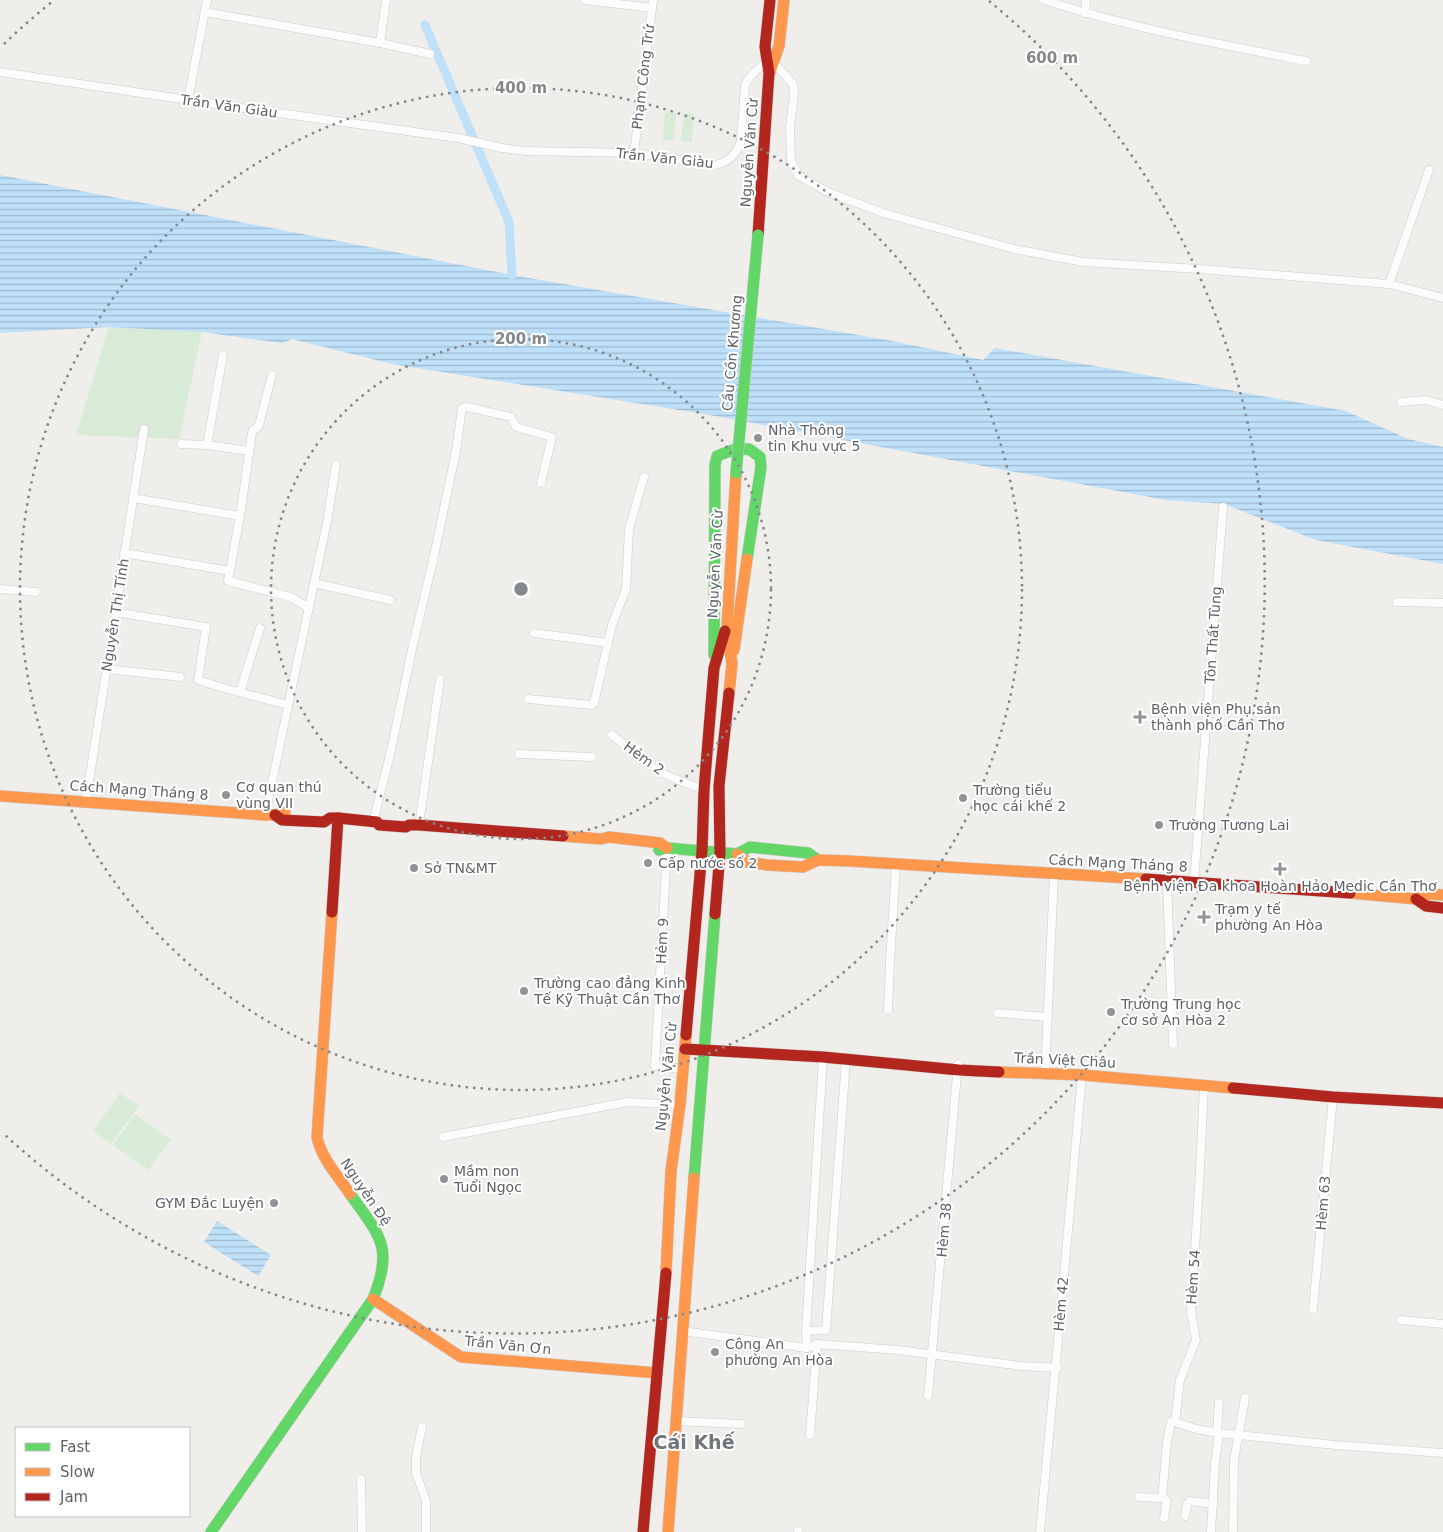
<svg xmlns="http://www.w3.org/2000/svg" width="1443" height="1532" viewBox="0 0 1443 1532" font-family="'DejaVu Sans',sans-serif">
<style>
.green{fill:#d8ebd6}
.water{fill:url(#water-rules)}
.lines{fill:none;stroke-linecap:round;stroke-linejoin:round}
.canal{stroke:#bfe0f9;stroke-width:9}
.street-casing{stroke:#cbcccc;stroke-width:9}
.fast-casing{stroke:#cacacb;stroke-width:12}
.slow-casing{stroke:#cacacb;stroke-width:12}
.jam-casing{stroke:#cacacb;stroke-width:12}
.street{stroke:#fdfcfc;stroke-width:8}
.fast{stroke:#63d668;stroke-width:11}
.slow{stroke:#ff974d;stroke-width:11}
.jam{stroke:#b3261e;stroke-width:11}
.fast-bridge-casing{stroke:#cacacb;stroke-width:12;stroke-linecap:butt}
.fast-bridge{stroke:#63d668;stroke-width:11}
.ring{fill:none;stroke:#84888a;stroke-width:2.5;stroke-dasharray:2.5 5}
.poi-dot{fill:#919496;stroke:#fff;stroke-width:2}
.labels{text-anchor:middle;stroke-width:4;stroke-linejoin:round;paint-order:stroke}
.street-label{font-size:14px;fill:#5f6368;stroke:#fff}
.poi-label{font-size:14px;fill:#5f6368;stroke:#fff;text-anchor:start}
.district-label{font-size:19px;font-weight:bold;fill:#70757a;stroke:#fff}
.centre{fill:#84888a;stroke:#fff;stroke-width:2.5}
.ring-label{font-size:15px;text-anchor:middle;font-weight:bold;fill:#84888a;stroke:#fff;stroke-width:4;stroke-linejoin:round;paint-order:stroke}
</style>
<defs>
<pattern id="water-rules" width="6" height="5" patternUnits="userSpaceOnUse" patternTransform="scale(1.25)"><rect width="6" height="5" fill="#bfe0f9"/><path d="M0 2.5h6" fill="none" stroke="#9eb9cd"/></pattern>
</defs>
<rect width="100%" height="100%" fill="#efeeea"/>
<!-- green -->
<g class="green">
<path d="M 665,112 L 676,113 L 674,140 L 663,140 Z"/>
<path d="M 684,113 L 694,114 L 692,142 L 681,141 Z"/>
<path d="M 109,327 L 202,332 L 179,439 L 76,435 Z"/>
<path d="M 120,1093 L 139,1106 L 111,1144 L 93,1131 Z"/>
<path d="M 135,1114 L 171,1140 L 148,1170 L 113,1145 Z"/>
</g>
<!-- water -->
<g class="water">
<path d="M 0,175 L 512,275 L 893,341 L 983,360 L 995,348 L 1346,411 L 1408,439 L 1443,447 L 1443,564 L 1316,540 L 1224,504 L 1166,500 L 710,415 L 392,364 L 292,339 L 282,343 L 202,332 L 109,327 L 0,333 Z"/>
<path d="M 217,1221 L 271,1255 L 258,1276 L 204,1242 Z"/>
</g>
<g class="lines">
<!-- canal -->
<path class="canal" d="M 425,25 L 509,222 L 512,275"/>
<!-- street casing -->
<g class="street-casing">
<g id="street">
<path d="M 585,0 L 652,8"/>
<path d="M 1044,0 C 1130,28 1218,44 1306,61"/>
<path d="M 205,12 L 380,43 L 386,0"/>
<path d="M 1085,13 L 1086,0"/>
<path d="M 380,43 L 430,54"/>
<path d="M 773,62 L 793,84 L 794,95 L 790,127 L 791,161 L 799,176 L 828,192 L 883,213 L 1014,249 L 1083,262 L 1199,269 L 1389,284 L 1429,170"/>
<path d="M 0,72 L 235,107 L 458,138 L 502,148 L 525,151 L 634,153 L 716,165 C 730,161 736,155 741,141 L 745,85 C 749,75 758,69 767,62"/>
<path d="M 188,100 L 207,0"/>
<path d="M 634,153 L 653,0"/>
<path d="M 1389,284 L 1443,298"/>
<path d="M 223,355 L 207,445 L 249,451"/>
<path d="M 272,375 L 259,425 L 257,428 L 253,430 L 252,433 L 240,516 L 228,581 L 291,597 L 309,608"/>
<path d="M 1401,402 L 1425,400 L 1443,405"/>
<path d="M 181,444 L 207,445"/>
<path d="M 133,498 L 240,516"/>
<path d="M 124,553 L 230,571"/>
<path d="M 314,583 L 390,600"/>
<path d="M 0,589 L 36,592"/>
<path d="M 1397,602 L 1443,603"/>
<path d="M 115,612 L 206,627 L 198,680 L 220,687 L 288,705"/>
<path d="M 534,633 L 608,643"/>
<path d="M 107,669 L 180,677"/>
<path d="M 240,692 L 260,628"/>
<path d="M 528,699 L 592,705 L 594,703 L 612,625 L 626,589 L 629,529 L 644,477"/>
<path d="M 612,735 L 658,771 L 673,778 L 704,790"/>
<path d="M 519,754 L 592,757"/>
<path d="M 86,801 L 144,429"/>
<path d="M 265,815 L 327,522 L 336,465"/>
<path d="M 373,822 L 390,755 L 413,645 L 434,556 L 456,451 L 462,408 L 467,407 L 511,417 L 516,427 L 552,437 L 541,483"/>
<path d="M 419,825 L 440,679"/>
<path d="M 667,848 L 655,1066 L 683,1069"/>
<path d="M 1167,882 L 1173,1044"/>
<path d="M 1194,882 L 1223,507"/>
<path d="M 888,1010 L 890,962 L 896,865"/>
<path d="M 998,1013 L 1048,1017"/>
<path d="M 1045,1074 L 1054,875"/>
<path d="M 443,1137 L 628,1102 L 680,1105"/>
<path d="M 1313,1309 L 1333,1097"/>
<path d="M 1400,1320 L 1443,1324"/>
<path d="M 682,1331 L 807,1348 L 806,1331 L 823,1057"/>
<path d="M 806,1331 L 826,1330 L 846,1060"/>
<path d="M 807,1348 L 817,1344 L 898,1350 L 1022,1366 L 1057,1368"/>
<path d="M 928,1396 L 958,1064"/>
<path d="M 676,1421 L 741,1424"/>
<path d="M 1175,1422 L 1180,1380 L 1196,1340 L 1191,1311 L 1200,1170 L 1204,1085"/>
<path d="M 1175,1422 L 1196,1429 L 1219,1433 L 1335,1445 L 1443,1453"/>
<path d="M 422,1427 L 416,1457 L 416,1473 L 426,1501 L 426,1532"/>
<path d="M 1217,1432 L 1219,1403"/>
<path d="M 810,1435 L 817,1344"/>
<path d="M 361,1479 L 362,1532"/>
<path d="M 1139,1497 L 1162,1498 L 1167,1442 L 1171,1422 L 1175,1422"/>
<path d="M 1162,1498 L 1165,1499 L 1167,1501 L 1164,1518"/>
<path d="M 1185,1516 L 1187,1504 L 1190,1501 L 1213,1504"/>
<path d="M 798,1532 L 798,1531"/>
<path d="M 1040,1532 C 1055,1380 1068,1227 1082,1075"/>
<path d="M 1211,1532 L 1215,1464 L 1219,1433"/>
<path d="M 1233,1532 L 1234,1460 L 1245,1398"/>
</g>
</g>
<!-- fast casing -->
<g class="fast-casing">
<g id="fast">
<path d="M 714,655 L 715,465 L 717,456 L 733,450 L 749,449 L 760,457 L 761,467 L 747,559"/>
<path d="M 659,850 L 667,848 L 737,854 L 750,847 L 808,853 L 818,860"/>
<path d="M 694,1178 L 715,914"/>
<path d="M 211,1532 L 373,1299 C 394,1247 380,1236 350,1194"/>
</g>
</g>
<!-- slow casing -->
<g class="slow-casing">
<g id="slow">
<path d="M 770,72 L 779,46 L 784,0"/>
<path d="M 734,650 L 747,559"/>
<path d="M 729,693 L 732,664 L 727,627 L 736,473"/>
<path d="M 0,796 L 265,815 L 275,815 L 285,812"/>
<path d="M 563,836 L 601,839 L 609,837 L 660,843 L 667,848"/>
<path d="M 737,854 L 747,862 L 767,865 L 803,867 L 818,860 L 849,861 L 1146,879"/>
<path d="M 1350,893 L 1416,899 L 1430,894 L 1443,895"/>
<path d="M 332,912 L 317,1137 C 321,1158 338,1176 350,1194"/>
<path d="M 999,1072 L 1082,1075 L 1233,1088"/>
<path d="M 666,1273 L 671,1171 L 680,1105 L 686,1035"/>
<path d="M 373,1299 L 461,1357 L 657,1373"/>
<path d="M 668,1532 L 694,1178"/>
</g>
</g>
<!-- jam casing -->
<g class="jam-casing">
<g id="jam">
<path d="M 758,235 L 769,73 L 765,47 L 770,0"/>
<path d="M 275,815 L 282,820 L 324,822 L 330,818 L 338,818 L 377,822 L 379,825 L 406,827 L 409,825 L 419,825 L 563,836"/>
<path d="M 1146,879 L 1350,893"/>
<path d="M 1416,899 L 1426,906 L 1443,908"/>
<path d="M 332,912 L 338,818"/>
<path d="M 715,914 L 720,853 L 719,786 L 729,693"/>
<path d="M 686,1035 L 702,851 L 704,790 L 714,668 L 725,631"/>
<path d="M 685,1049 L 823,1057 L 959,1070 L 999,1072"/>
<path d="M 1233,1088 L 1333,1097 L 1443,1103"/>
<path d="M 643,1532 L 666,1273"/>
</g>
</g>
<!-- street -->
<use href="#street" class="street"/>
<!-- fast -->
<use href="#fast" class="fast"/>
<!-- slow -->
<use href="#slow" class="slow"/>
<!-- jam -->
<use href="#jam" class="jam"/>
<!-- fast-bridge casing -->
<g class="fast-bridge-casing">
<path id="fast-bridge" d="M 736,473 L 758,235"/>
</g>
<!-- fast-bridge -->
<use href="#fast-bridge" class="fast-bridge"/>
</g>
<!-- distance rings -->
<g class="ring">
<circle cx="521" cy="589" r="250"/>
<circle cx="521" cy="589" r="501"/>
<path d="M4 44A751 751 0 0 1 53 1M989 1A751 751 0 1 1 4 1134"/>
</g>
<!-- markers -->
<g class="poi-dot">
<circle cx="758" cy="438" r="5"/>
<path d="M1137.5 709.5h5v5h5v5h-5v5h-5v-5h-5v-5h5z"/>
<circle cx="226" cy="795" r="5"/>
<circle cx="963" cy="798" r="5"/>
<circle cx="1159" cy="825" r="5"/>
<circle cx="648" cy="863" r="5"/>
<circle cx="414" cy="868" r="5"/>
<path d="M1277.5 861.5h5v5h5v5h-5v5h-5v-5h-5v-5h5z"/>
<path d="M1201.5 909.5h5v5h5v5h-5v5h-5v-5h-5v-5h5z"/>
<circle cx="524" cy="991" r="5"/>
<circle cx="1111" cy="1012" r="5"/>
<circle cx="444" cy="1179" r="5"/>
<circle cx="274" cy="1203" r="5"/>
<circle cx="715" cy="1352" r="5"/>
</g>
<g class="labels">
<!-- street labels -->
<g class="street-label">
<text transform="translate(643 77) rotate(-83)" y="5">Phạm Công Trứ</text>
<text transform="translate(229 106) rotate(8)" y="5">Trần Văn Giàu</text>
<text transform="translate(749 153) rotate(-86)" y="5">Nguyễn Văn Cừ</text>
<text transform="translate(665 158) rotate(6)" y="5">Trần Văn Giàu</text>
<text transform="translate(732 353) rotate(-85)" y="5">Cầu Cồn Khương</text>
<text transform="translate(715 564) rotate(-87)" y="5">Nguyễn Văn Cừ</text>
<text transform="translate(115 615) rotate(-81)" y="5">Nguyễn Thị Tính</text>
<text transform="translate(1213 635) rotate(-86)" y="5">Tôn Thất Tùng</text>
<text transform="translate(644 758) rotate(36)" y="5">Hẻm 2</text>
<text transform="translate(139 790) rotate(4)" y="5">Cách Mạng Tháng 8</text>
<text transform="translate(1118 863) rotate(3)" y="5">Cách Mạng Tháng 8</text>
<text transform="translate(662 941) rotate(-87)" y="5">Hẻm 9</text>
<text transform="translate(1065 1060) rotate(3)" y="5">Trần Việt Châu</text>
<text transform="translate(666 1077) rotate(-84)" y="5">Nguyễn Văn Cừ</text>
<text transform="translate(366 1192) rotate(56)" y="5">Nguyễn Đệ</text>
<text transform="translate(1323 1203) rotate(-85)" y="5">Hèm 63</text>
<text transform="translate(944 1230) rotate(-85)" y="5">Hèm 38</text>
<text transform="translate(1193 1277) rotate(-86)" y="5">Hèm 54</text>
<text transform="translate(1061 1304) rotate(-85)" y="5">Hèm 42</text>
<text transform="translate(508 1345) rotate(6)" y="5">Trần Văn Ơn</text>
</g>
<!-- poi labels -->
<g class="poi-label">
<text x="768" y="435">Nhà Thông<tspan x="768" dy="16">tin Khu vực 5</tspan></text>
<text x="1151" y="714">Bệnh viện Phụ sản<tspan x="1151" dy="16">thành phố Cần Thơ</tspan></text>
<text x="236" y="792">Cơ quan thú<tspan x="236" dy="16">vùng VII</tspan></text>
<text x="973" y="795">Trường tiểu<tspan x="973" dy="16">học cái khế 2</tspan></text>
<text x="1169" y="830">Trường Tương Lai</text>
<text x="658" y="868">Cấp nước số 2</text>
<text x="424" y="873">Sở TN&amp;MT</text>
<text x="1280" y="891" text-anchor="middle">Bệnh viện Đa khoa Hoàn Hảo Medic Cần Thơ</text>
<text x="1215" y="914">Trạm y tế<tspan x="1215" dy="16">phường An Hòa</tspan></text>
<text x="534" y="988">Trường cao đẳng Kinh<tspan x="534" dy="16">Tế Kỹ Thuật Cần Thơ</tspan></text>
<text x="1121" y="1009">Trường Trung học<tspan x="1121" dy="16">cơ sở An Hòa 2</tspan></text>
<text x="454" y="1176">Mầm non<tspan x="454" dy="16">Tuổi Ngọc</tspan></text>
<text x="264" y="1208" text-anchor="end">GYM Đắc Luyện</text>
<text x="725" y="1349">Công An<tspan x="725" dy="16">phường An Hòa</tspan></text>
</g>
<!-- district labels -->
<g class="district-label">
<text x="694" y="1449">Cái Khế</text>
</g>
</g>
<circle cx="521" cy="589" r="8" class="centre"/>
<g class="ring-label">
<text x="1052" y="63">600 m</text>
<text x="521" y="93">400 m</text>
<text x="521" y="344">200 m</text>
</g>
<!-- legend -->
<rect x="15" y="1427" width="175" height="90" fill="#ffffff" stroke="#bfc1c3"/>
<rect x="25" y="1443" width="25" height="8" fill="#63d668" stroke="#bfc1c3"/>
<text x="60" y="1452" font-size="15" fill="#5f6368">Fast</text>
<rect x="25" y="1468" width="25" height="8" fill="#ff974d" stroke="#bfc1c3"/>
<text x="60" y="1477" font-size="15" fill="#5f6368">Slow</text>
<rect x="25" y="1493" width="25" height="8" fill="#b3261e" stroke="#bfc1c3"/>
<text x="60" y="1502" font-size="15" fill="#5f6368">Jam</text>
</svg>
